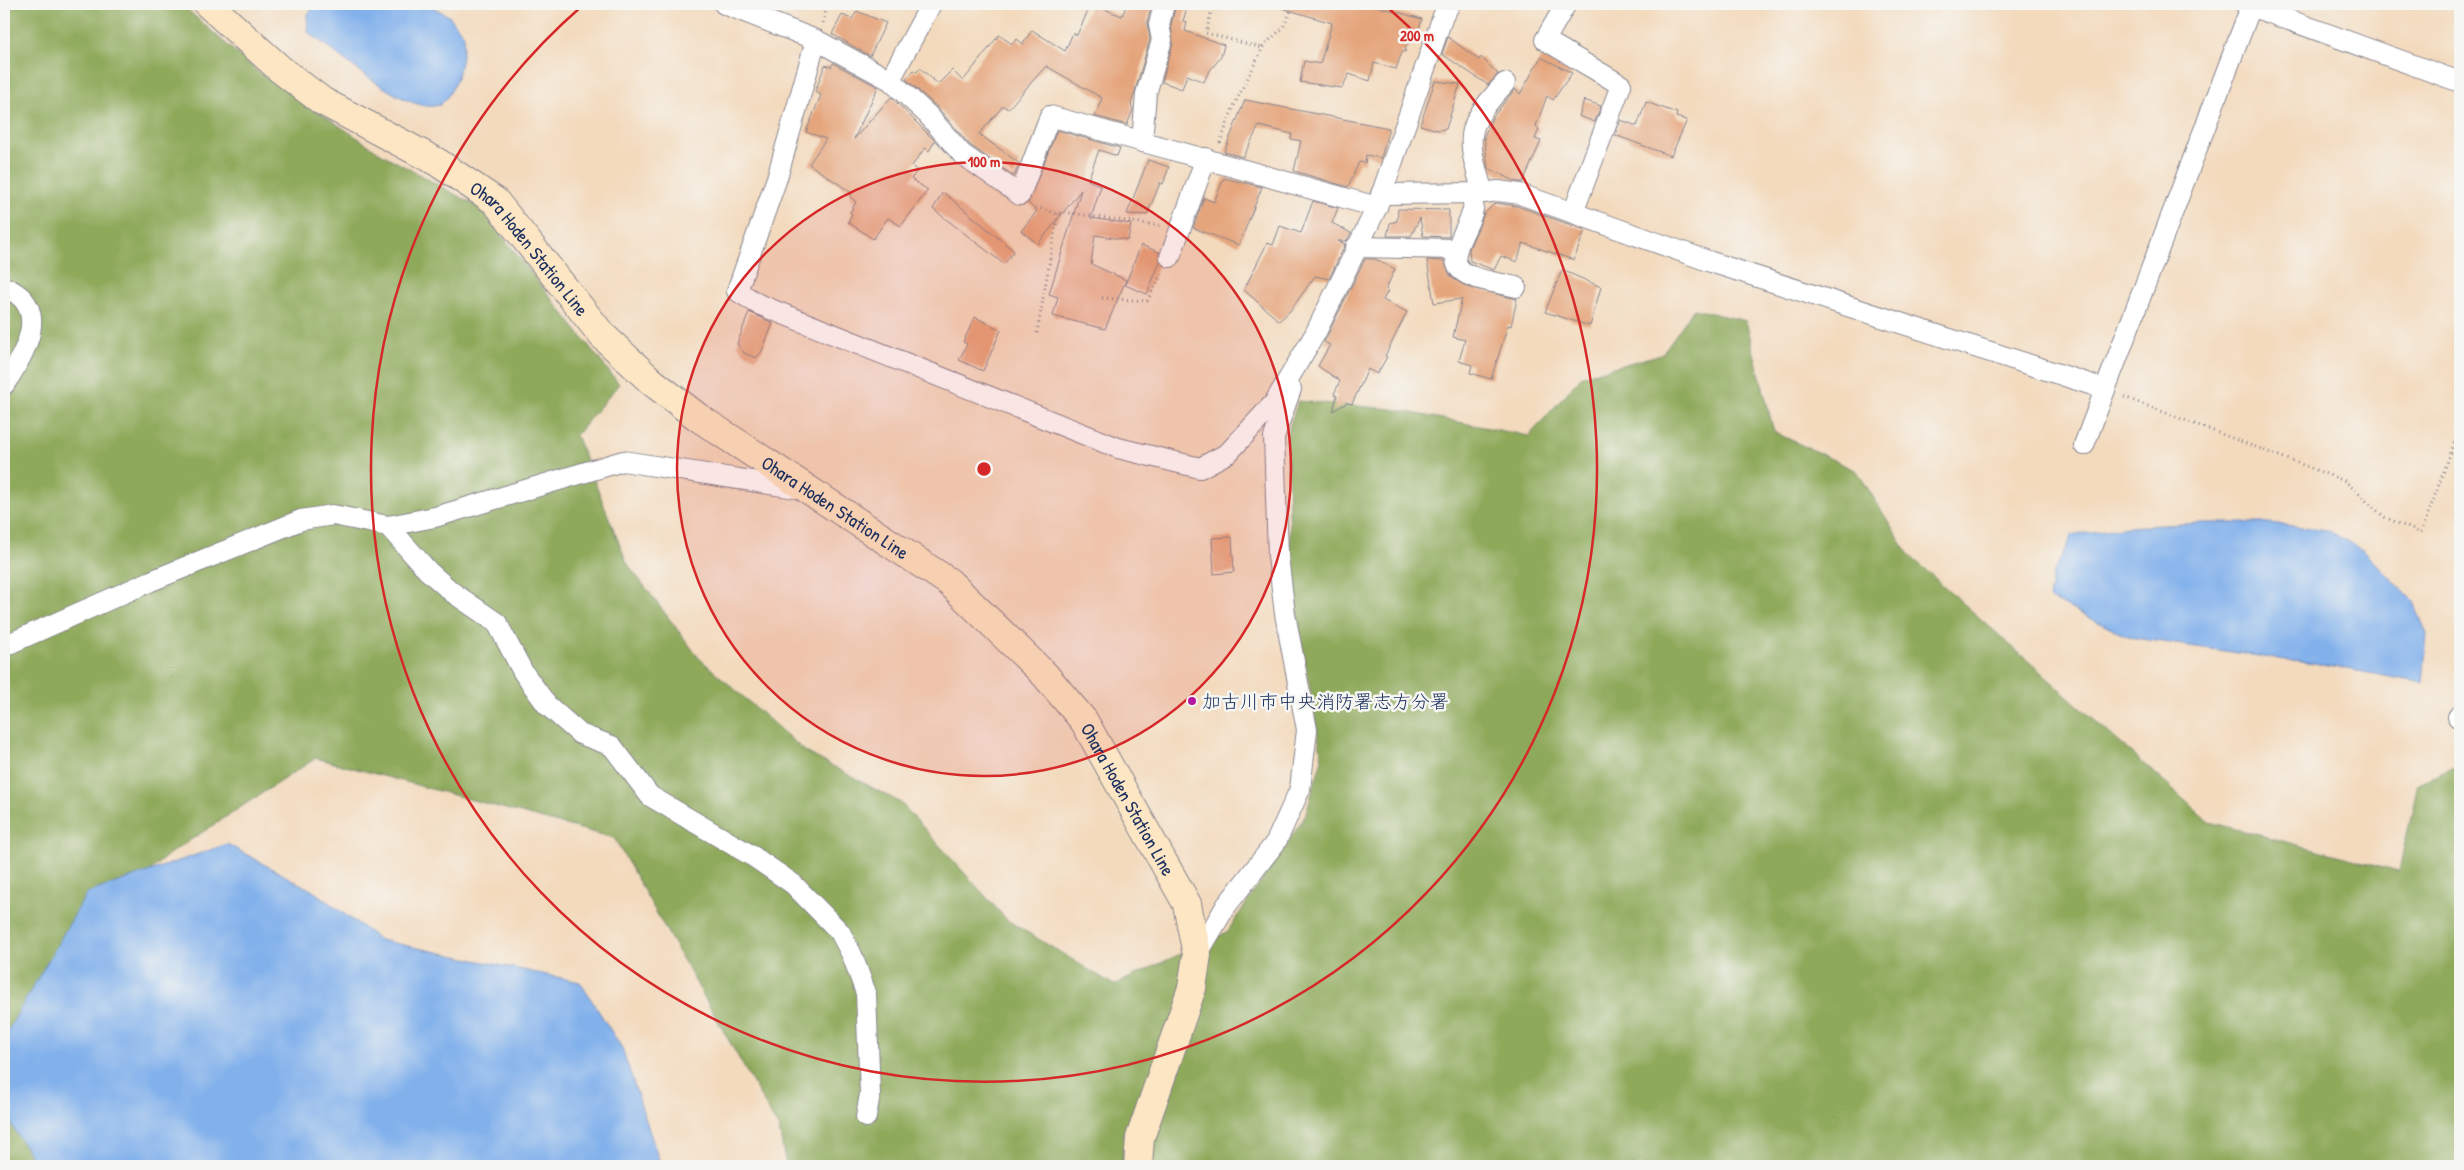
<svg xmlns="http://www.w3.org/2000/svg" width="2464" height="1170" viewBox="0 0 2464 1170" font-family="'Patrick Hand','Klee One',sans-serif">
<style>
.forest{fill:#8ea95a;stroke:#546c5c}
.water{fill:#81b0eb;stroke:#4e70a4}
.building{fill:#e5a57c}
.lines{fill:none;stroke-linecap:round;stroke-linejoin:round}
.street-casing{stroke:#87848e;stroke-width:22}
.secondary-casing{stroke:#87848e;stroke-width:30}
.path{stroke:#87848e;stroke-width:3;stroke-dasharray:1 4;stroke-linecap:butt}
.street{stroke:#fff;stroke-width:20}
.secondary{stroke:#fce6c4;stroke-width:28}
.ring{fill:none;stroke:#d62828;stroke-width:2.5}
.poi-dot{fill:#b5179e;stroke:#f6f6f2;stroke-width:2}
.labels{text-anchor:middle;stroke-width:5;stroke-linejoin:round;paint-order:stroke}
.street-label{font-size:19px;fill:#1b2f5e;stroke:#f6f6f2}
.poi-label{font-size:19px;fill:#1b2f5e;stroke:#f6f6f2;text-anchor:start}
.centre{fill:#d62828;stroke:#f6f6f2;stroke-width:2.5}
.ring-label{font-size:15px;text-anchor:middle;font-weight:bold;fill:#d62828;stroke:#f6f6f2;stroke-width:5;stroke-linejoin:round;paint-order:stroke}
</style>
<rect width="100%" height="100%" fill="#f6f6f2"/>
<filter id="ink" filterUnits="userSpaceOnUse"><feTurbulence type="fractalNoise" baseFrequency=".02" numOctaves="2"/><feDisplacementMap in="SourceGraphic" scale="10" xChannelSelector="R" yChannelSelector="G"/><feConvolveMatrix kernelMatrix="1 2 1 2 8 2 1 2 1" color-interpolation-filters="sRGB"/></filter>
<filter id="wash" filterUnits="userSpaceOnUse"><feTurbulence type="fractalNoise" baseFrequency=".0096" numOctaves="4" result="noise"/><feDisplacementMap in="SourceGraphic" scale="20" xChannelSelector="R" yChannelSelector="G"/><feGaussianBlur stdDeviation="1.12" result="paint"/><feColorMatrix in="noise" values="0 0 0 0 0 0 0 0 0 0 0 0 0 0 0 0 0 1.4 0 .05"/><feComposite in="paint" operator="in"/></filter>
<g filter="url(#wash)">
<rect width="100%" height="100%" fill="#f3dabd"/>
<!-- forest -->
<path class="forest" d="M 4,4 L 181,4 L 257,71 L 382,154 L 480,208 L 619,384 L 576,435 L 627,563 L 699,658 L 806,752 L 901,803 L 1007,920 L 1114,985 L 1227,932 L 1305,816 L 1322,759 L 1291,579 L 1287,434 L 1298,401 L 1392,409 L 1529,436 L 1582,376 L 1662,354 L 1694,309 L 1746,321 L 1774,432 L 1857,471 L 1909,555 L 2209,822 L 2399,871 L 2418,784 L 2460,764 L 2460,1166 L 786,1166 L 779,1129 L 614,838 L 316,758 L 169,854 L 86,927 L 131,1166 L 4,1166 Z"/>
<!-- water -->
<g class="water">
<path d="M 317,4 L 427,4 L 449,16 L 464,35 C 463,58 458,89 440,105 C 434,106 428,107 421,105 C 388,97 337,53 308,32 L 307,15 Z"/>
<path d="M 2200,523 L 2269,523 L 2327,530 L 2363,550 L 2413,601 L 2427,634 L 2423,683 L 2341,668 L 2128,637 L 2049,598 L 2053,574 L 2072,535 L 2127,527 Z"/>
<path d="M 227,844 L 313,891 L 380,940 L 580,982 L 622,1048 L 661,1166 L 37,1166 L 4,1113 L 4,1037 L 87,893 Z"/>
</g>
<g id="blocks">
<!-- building -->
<g class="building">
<path d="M 1091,4 L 1122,16 L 1127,4 L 1152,4 L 1147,23 L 1150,39 L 1135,91 L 1131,104 L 1133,110 L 1127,125 L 1095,116 L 1102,98 L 1046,66 L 1008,109 L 1003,106 L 979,134 L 1019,163 L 1014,176 L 970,145 L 937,107 L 906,79 L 914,70 L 917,72 L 920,68 L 938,84 L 952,70 L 963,81 L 999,35 L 1012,44 L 1017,39 L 1023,44 L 1032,30 L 1065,51 L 1073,33 L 1077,35 Z"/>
<path d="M 1176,4 L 1188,4 L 1183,21 L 1187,22 L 1185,31 L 1224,45 L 1221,57 L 1208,73 L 1204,82 L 1187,75 L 1182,89 L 1162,82 L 1173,43 L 1171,25 Z"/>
<path d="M 1283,4 L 1369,4 L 1422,19 L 1417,36 L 1406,46 L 1405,52 L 1402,52 L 1396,69 L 1374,63 L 1370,81 L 1349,74 L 1342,88 L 1300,82 L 1304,61 L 1320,64 L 1332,23 L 1282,8 Z"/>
<path d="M 857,11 L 886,23 L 870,56 L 832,34 L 842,15 L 852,19 Z"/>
<path d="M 1448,37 L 1479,60 L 1481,57 L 1498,74 L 1488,85 L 1442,54 Z"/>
<path d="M 1541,57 L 1572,73 L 1553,100 L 1547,96 L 1536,126 L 1539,129 L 1535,139 L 1541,141 L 1523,182 L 1517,182 L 1488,168 L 1484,136 L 1492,118 L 1515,89 L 1520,94 Z"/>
<path d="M 833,63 L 878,87 L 854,139 L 891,97 L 935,141 L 929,151 L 925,148 L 912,166 L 917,171 L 911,179 L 928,190 L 901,226 L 888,218 L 873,239 L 848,222 L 852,214 L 850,212 L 856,202 L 850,197 L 852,193 L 809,164 L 826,139 L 806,132 L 821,95 L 815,92 L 825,65 L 831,67 Z"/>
<path d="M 1435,81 L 1460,84 L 1446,129 L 1438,130 L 1420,125 Z"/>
<path d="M 1245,100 L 1389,128 L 1381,158 L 1366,155 L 1365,163 L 1359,162 L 1348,187 L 1294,171 L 1301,141 L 1291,139 L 1292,134 L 1259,126 L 1243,157 L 1224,152 Z"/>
<path d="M 1584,100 L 1601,106 L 1595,122 L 1579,116 Z"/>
<path d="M 1646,102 L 1677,113 L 1676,117 L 1687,120 L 1671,156 L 1615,135 L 1621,120 L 1637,126 Z"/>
<path d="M 1057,130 L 1120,148 L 1117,156 L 1099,150 L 1088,180 L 1101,186 L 1091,218 L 1131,224 L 1128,240 L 1095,235 L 1091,264 L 1126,280 L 1105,329 L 1053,316 L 1058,297 L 1049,294 L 1081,190 L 1038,244 L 1021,231 L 1037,211 L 1028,203 Z"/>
<path d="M 1148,160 L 1169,167 L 1163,184 L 1160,183 L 1147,215 L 1127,214 Z"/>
<path d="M 1224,178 L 1262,187 L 1239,245 L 1193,228 L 1204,198 L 1214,202 Z"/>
<path d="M 943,192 L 1014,251 L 1004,264 L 933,209 Z"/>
<path d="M 1313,201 L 1338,208 L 1332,223 L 1351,233 L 1346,241 L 1338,241 L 1345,244 L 1344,247 L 1329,279 L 1315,276 L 1290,311 L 1279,321 L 1244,290 L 1267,243 L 1273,245 L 1280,226 L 1301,233 Z"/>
<path d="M 1495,203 L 1517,206 L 1585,230 L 1574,260 L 1523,243 L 1517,262 L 1501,256 L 1494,270 L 1470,261 L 1469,249 L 1484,214 Z"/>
<path d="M 1398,209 L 1449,210 L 1449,237 L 1423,236 L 1420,218 L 1411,236 L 1387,236 L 1390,223 L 1397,221 Z"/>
<path d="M 1141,245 L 1159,252 L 1160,262 L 1147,294 L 1125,285 Z"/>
<path d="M 1365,259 L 1375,259 L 1395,269 L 1386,289 L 1388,291 L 1383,300 L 1407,312 L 1385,356 L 1387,357 L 1377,374 L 1368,369 L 1352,404 L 1347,403 L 1333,411 L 1337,396 L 1334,394 L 1340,381 L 1318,366 L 1330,345 L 1324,342 Z"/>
<path d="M 1427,260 L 1444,261 L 1451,277 L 1467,287 L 1517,299 L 1511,326 L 1508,325 L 1491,379 L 1470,373 L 1472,365 L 1459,361 L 1465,340 L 1453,337 L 1462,299 L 1434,303 Z"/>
<path d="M 1562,270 L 1601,287 L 1590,326 L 1545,312 Z"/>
<path d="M 749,312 L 773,323 L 762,351 L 756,358 L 744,353 L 737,344 Z"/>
<path d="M 975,317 L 1001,330 L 983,371 L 959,360 L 967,344 L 963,342 Z"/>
<path d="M 1232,537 L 1234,572 L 1214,574 L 1212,538 Z"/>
</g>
</g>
</g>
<g filter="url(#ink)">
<use href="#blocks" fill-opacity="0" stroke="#87848e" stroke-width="1"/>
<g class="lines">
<!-- street casing -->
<g class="street-casing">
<g id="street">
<path d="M 724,4 L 816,40 L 890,80 L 928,115 L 962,154 L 1020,195 L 1050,116 L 1377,207"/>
<path d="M 1566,4 L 1545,40 L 1621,85 L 1573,213"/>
<path d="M 2245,4 L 2460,82"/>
<path d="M 816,40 L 777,178 L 737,291 L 758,304 L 1118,448 L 1200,468 L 1228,453 L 1274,403 L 1315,334 L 1377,207 L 1443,16 L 1450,4"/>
<path d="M 890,80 L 931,4"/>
<path d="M 1142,142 L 1146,94 L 1162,40 L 1159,25 L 1164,4"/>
<path d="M 1472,193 C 1472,198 1474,204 1473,209 C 1470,229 1437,263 1471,276 C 1485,282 1502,283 1516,287"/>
<path d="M 1483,193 C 1466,136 1464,128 1505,83"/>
<path d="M 1381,194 L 1483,193 L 1498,191 L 1520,194 L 1711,262 L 2105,389"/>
<path d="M 1356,247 L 1456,249"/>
<path d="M 1170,257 L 1206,158"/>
<path d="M 4,287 C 53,306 25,354 4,385"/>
<path d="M 2084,445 L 2252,4"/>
<path d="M 388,526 L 428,571 L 452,592 L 497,623 L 523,672 L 547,705 L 580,734 L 612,746 L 650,796 L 754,857 L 793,884 L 840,932 L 852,955 L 866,993 L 870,1094 L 866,1117"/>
<path d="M 4,646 L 151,581 L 301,520 L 333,515 L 388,526 L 435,517 L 623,461 L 802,489"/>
<path d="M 2458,717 L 2460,716"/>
<path d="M 1197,955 L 1226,906 L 1276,842 L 1300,789 L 1307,730 L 1285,614 L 1278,556 L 1274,437 L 1291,389"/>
</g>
</g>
<!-- secondary casing -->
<g class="secondary-casing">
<g id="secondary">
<path id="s1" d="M 208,4 L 280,69 L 322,101 L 437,162 L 495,201 L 602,335 L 651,381 L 699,418 L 949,582 L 1045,675 L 1084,721 L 1187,904 L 1197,955 L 1192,988 L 1140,1138 L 1138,1166"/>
</g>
</g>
<!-- path -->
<g class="path">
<path d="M 1213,4 L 1206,33 L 1262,48"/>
<path d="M 823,23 L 827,4"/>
<path d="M 1220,143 L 1233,108 L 1264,45 L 1283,28 L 1294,4"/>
<path d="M 1036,207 L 1058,214 L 1063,212 L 1162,226"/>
<path d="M 1102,298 L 1147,301 L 1162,273"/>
<path d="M 1037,333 L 1058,214"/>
<path d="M 2124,397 L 2345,481 L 2384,517 L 2421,533 L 2460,428"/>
</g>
<!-- street -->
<use href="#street" class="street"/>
<!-- secondary -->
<use href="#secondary" class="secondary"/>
</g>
</g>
<!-- distance rings -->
<circle cx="984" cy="469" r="307" fill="#d62828" fill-opacity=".12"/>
<g class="ring">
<circle cx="984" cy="469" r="307"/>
<path d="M1386 6A613 613 0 1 1 582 6"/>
</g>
<!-- markers -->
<circle class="poi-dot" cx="1192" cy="701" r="5"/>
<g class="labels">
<!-- street labels -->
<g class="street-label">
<text dy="7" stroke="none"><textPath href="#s1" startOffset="408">Ohara Hoden Station Line</textPath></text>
<text dy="7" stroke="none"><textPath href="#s1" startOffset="812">Ohara Hoden Station Line</textPath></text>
<text dy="7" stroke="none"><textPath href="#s1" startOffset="1232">Ohara Hoden Station Line</textPath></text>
</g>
<!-- poi labels -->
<g class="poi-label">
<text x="1202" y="708">加古川市中央消防署志方分署</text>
</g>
</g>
<circle cx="984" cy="469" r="8" class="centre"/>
<g class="ring-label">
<text x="1417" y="41">200 m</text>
<text x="984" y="167">100 m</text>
</g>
<!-- margin -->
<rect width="2464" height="1170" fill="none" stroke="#f6f6f2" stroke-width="20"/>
</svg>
